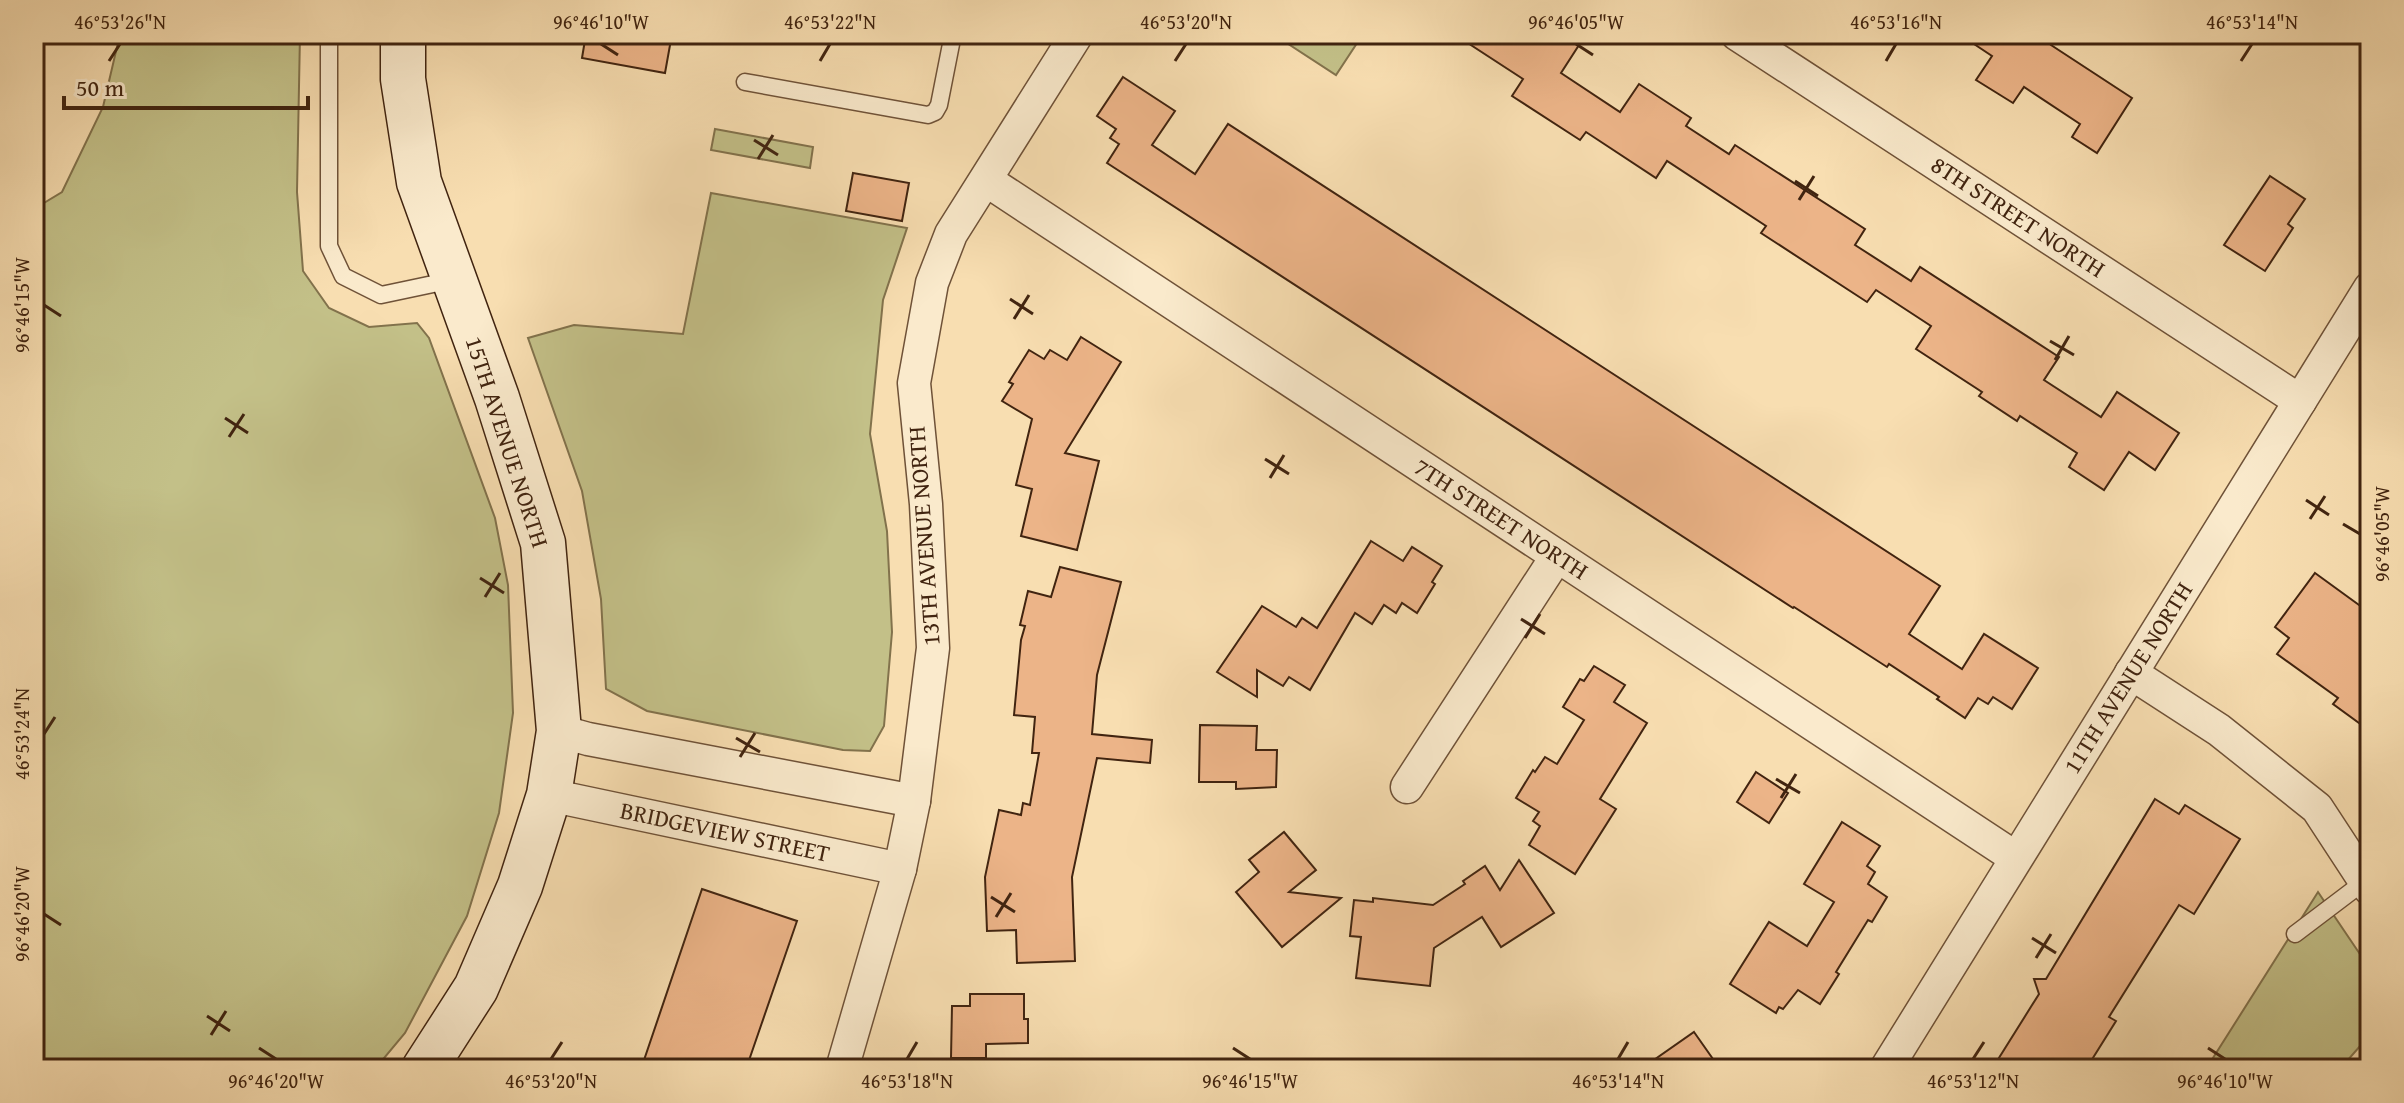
<svg xmlns="http://www.w3.org/2000/svg" width="2404" height="1103" viewBox="0 0 2404 1103" font-family="'Gentium Book Plus',serif">
<style>
.green{fill:#c3c088;stroke:#82724c;stroke-width:2}
.building{fill:#ecb488;stroke:#412410;stroke-width:2}
.lines{fill:none;stroke-linecap:round;stroke-linejoin:round}
.lane-casing{stroke:#6f5238;stroke-width:19}
.street-casing{stroke:#6f5238;stroke-width:35}
.secondary-casing{stroke:#412410;stroke-width:47}
.lane{stroke:#faeacc;stroke-width:16}
.street{stroke:#faeacc;stroke-width:32}
.secondary{stroke:#faeacc;stroke-width:44}
.ticks{fill:none;stroke:#412410;stroke-width:3}
.labels{text-anchor:middle;stroke-width:6;stroke-linejoin:round;paint-order:stroke}
.street-label{font-size:24px;fill:#412410;stroke:#faeacc}
.neatline{fill:none;stroke:#412410;stroke-width:3}
.ticks-label{font-size:20px;text-anchor:middle;fill:#412410}
</style>
<rect width="100%" height="100%" fill="#f8deb1"/>
<filter id="stains"><feTurbulence type="fractalNoise" baseFrequency=".0025" numOctaves="4"/><feColorMatrix values="0 0 0 0 .2 0 0 0 0 .09 0 0 0 0 .02 0 0 0 .5 -.17"/></filter>
<radialGradient id="worn" r=".72"><stop offset=".6" stop-color="#630" stop-opacity="0"/><stop offset="1" stop-color="#630" stop-opacity=".3"/></radialGradient>
<!-- green -->
<g class="green">
<path d="M 120,34 L 300,34 L 297,192 L 303,271 L 329,308 L 369,327 L 417,323 L 429,338 L 495,518 L 508,585 L 513,713 L 499,813 L 467,916 L 405,1033 L 375,1069 L 34,1069 L 34,209 L 62,192 L 103,107 Z"/>
<path d="M 1273,34 L 1363,34 L 1336,75 Z"/>
<path d="M 715,129 L 813,147 L 810,168 L 711,150 Z"/>
<path d="M 711,193 L 907,228 L 883,300 L 870,434 L 887,531 L 892,632 L 884,726 L 870,751 L 843,750 L 647,711 L 606,689 L 601,599 L 582,491 L 528,338 L 574,325 L 683,334 Z"/>
<path d="M 2318,892 L 2370,969 L 2370,1016 L 2361,1045 L 2340,1069 L 2206,1069 Z"/>
</g>
<!-- building -->
<g class="building">
<path d="M 586,34 L 672,34 L 665,73 L 582,58 Z"/>
<path d="M 1454,34 L 1562,34 L 1579,45 L 1561,73 L 1620,112 L 1639,84 L 1691,118 L 1686,126 L 1729,154 L 1735,145 L 1865,229 L 1855,245 L 1911,281 L 1920,267 L 2059,357 L 2044,380 L 2101,417 L 2117,392 L 2179,433 L 2155,470 L 2129,452 L 2104,490 L 2069,467 L 2077,453 L 2020,416 L 2017,421 L 1979,396 L 1982,392 L 1916,349 L 1931,326 L 1876,290 L 1867,302 L 1761,233 L 1766,226 L 1667,161 L 1656,178 L 1586,132 L 1580,140 L 1512,96 L 1523,79 Z"/>
<path d="M 1959,34 L 2058,34 L 2051,45 L 2132,98 L 2097,153 L 2072,137 L 2080,124 L 2024,87 L 2013,103 L 1976,80 L 1992,56 Z"/>
<path d="M 1123,77 L 1175,111 L 1152,145 L 1195,174 L 1228,124 L 1940,586 L 1909,634 L 1962,669 L 1984,634 L 2038,668 L 2012,709 L 1993,697 L 1988,704 L 1978,698 L 1965,718 L 1937,699 L 1939,697 L 1889,664 L 1887,667 L 1794,607 L 1793,608 L 1107,163 L 1119,144 L 1110,138 L 1116,129 L 1097,116 Z"/>
<path d="M 853,173 L 909,183 L 902,221 L 846,211 Z"/>
<path d="M 2270,176 L 2305,199 L 2288,224 L 2293,228 L 2265,271 L 2224,245 Z"/>
<path d="M 1081,337 L 1121,362 L 1065,453 L 1099,461 L 1077,550 L 1021,536 L 1032,489 L 1016,485 L 1032,419 L 1002,401 L 1013,384 L 1009,382 L 1029,350 L 1044,359 L 1050,350 L 1067,360 Z"/>
<path d="M 1371,541 L 1403,561 L 1412,547 L 1442,566 L 1432,582 L 1435,584 L 1417,613 L 1402,603 L 1396,613 L 1384,605 L 1372,624 L 1355,613 L 1310,690 L 1289,677 L 1283,686 L 1257,670 L 1257,697 L 1217,672 L 1262,606 L 1296,627 L 1302,618 L 1317,628 Z"/>
<path d="M 1060,567 L 1121,582 L 1097,675 L 1092,734 L 1152,740 L 1150,763 L 1097,758 L 1072,877 L 1075,961 L 1017,963 L 1016,930 L 987,931 L 985,877 L 999,810 L 1021,815 L 1023,803 L 1030,805 L 1039,753 L 1032,753 L 1035,717 L 1014,715 L 1021,640 L 1025,626 L 1020,625 L 1028,591 L 1051,597 Z"/>
<path d="M 2315,573 L 2370,613 L 2370,731 L 2333,704 L 2338,698 L 2277,654 L 2289,638 L 2275,627 Z"/>
<path d="M 1594,666 L 1625,685 L 1614,702 L 1647,723 L 1600,799 L 1616,809 L 1575,874 L 1529,845 L 1540,826 L 1533,821 L 1539,812 L 1516,798 L 1533,770 L 1535,772 L 1545,757 L 1557,764 L 1584,720 L 1563,707 L 1580,679 L 1584,681 Z"/>
<path d="M 1200,725 L 1257,726 L 1256,750 L 1277,750 L 1276,787 L 1236,789 L 1236,782 L 1199,782 Z"/>
<path d="M 1756,772 L 1788,793 L 1769,823 L 1737,802 Z"/>
<path d="M 2155,799 L 2179,814 L 2185,805 L 2240,839 L 2194,914 L 2179,905 L 2109,1017 L 2116,1021 L 2086,1069 L 1992,1069 L 2039,994 L 2034,979 L 2046,979 Z"/>
<path d="M 1842,822 L 1880,846 L 1867,866 L 1875,872 L 1868,884 L 1887,897 L 1872,922 L 1868,920 L 1836,972 L 1839,974 L 1820,1004 L 1798,990 L 1783,1009 L 1779,1007 L 1776,1013 L 1730,984 L 1769,922 L 1807,946 L 1834,902 L 1804,884 Z"/>
<path d="M 1284,832 L 1316,870 L 1289,892 L 1341,898 L 1282,947 L 1236,892 L 1259,872 L 1249,860 Z"/>
<path d="M 1519,860 L 1554,913 L 1501,947 L 1482,917 L 1434,948 L 1430,986 L 1356,978 L 1361,937 L 1350,936 L 1354,900 L 1373,902 L 1373,898 L 1433,905 L 1465,884 L 1463,881 L 1485,866 L 1500,890 Z"/>
<path d="M 702,889 L 797,921 L 746,1069 L 641,1069 Z"/>
<path d="M 970,994 L 1024,994 L 1024,1019 L 1028,1019 L 1028,1043 L 986,1044 L 986,1058 L 951,1058 L 952,1006 L 970,1006 Z"/>
<path d="M 1694,1032 L 1720,1069 L 1641,1069 Z"/>
</g>
<g class="lines">
<!-- lane casing -->
<g class="lane-casing">
<g id="lane">
<path d="M 329,34 L 329,246 L 343,276 L 381,295 L 452,280"/>
<path d="M 745,82 L 928,115 L 935,112 L 939,105 L 953,34"/>
<path d="M 2295,934 L 2365,881"/>
</g>
</g>
<!-- street casing -->
<g class="street-casing">
<g id="street">
<path d="M 1737,34 L 2300,401"/>
<path d="M 986,180 L 2016,858"/>
<path d="M 2131,673 L 2219,730 L 2317,808 L 2370,889"/>
<path d="M 559,731 L 588,739 L 914,801"/>
<path d="M 1407,787 L 1557,556"/>
<path d="M 549,795 L 900,869"/>
<path d="M 842,1069 L 900,869 L 914,801 L 933,648 L 926,504 L 914,383 L 932,283 L 951,234 L 1077,34"/>
<path d="M 1886,1069 L 2370,288"/>
</g>
</g>
<!-- secondary casing -->
<g class="secondary-casing">
<path id="secondary" d="M 403,34 L 403,79 L 419,182 L 497,398 L 543,543 L 559,731 L 549,795 L 520,886 L 476,988 L 424,1069"/>
</g>
<!-- lane -->
<use href="#lane" class="lane"/>
<!-- street -->
<use href="#street" class="street"/>
<!-- secondary -->
<use href="#secondary" class="secondary"/>
</g>
<!-- ticks -->
<path class="ticks" d="M 601,44 L 618,55M 1576,44 L 1593,55M 109,61 L 120,44M 820,61 L 830,44M 1175,61 L 1186,44M 1886,61 L 1896,44M 2241,61 L 2252,44M 754,140 L 778,155M 758,159 L 773,135M 1795,181 L 1818,196M 1799,200 L 1814,176M 1010,299 L 1033,314M 44,305 L 61,316M 1014,319 L 1029,295M 2050,341 L 2074,355M 2055,360 L 2069,336M 225,418 L 248,433M 229,437 L 244,414M 1265,459 L 1289,474M 1270,478 L 1284,455M 2306,500 L 2329,515M 2310,519 L 2325,496M 2343,524 L 2360,534M 480,578 L 504,593M 485,597 L 500,573M 1521,619 L 1545,634M 1525,638 L 1540,614M 44,734 L 55,717M 736,738 L 760,752M 740,757 L 755,733M 1776,779 L 1800,793M 1781,798 L 1796,774M 991,897 L 1015,912M 44,914 L 61,925M 996,917 L 1011,893M 2032,938 L 2056,953M 2036,958 L 2051,934M 207,1016 L 230,1031M 211,1035 L 226,1011M 259,1048 L 276,1059M 1233,1048 L 1250,1059M 2208,1048 L 2225,1059M 551,1059 L 562,1042M 907,1059 L 917,1042M 1618,1059 L 1628,1042M 1973,1059 L 1984,1042"/>
<g class="labels">
<!-- street labels -->
<g class="street-label">
<text transform="translate(2018 217) rotate(33)" y="8">8TH STREET NORTH</text>
<text transform="translate(507 442) rotate(72)" y="8">15TH AVENUE NORTH</text>
<text transform="translate(1501 519) rotate(33)" y="8">7TH STREET NORTH</text>
<text transform="translate(924 536) rotate(-94)" y="8">13TH AVENUE NORTH</text>
<text transform="translate(2128 678) rotate(-58)" y="8">11TH AVENUE NORTH</text>
<text transform="translate(725 832) rotate(12)" y="8">BRIDGEVIEW STREET</text>
</g>
</g>
<!-- margin -->
<rect width="2404" height="1103" fill="none" stroke="#f8deb1" stroke-width="88"/>
<!-- scale -->
<path d="M64 96v12h244v-12" fill="none" stroke="#412410" stroke-width="4"/>
<text x="76" y="96" font-size="24" fill="#412410" stroke="#faeacc" stroke-width="6" paint-order="stroke">50 m</text>
<rect x="44" y="44" width="2316" height="1015" class="neatline"/>
<g class="ticks-label">
<text x="120" y="29">46°53'26"N</text>
<text x="601" y="29">96°46'10"W</text>
<text x="830" y="29">46°53'22"N</text>
<text x="1186" y="29">46°53'20"N</text>
<text x="1576" y="29">96°46'05"W</text>
<text x="1896" y="29">46°53'16"N</text>
<text x="2252" y="29">46°53'14"N</text>
<text transform="translate(22 305) rotate(-90)" y="7">96°46'15"W</text>
<text transform="translate(2382 534) rotate(-90)" y="7">96°46'05"W</text>
<text transform="translate(22 734) rotate(-90)" y="7">46°53'24"N</text>
<text transform="translate(22 914) rotate(-90)" y="7">96°46'20"W</text>
<text x="276" y="1088">96°46'20"W</text>
<text x="551" y="1088">46°53'20"N</text>
<text x="907" y="1088">46°53'18"N</text>
<text x="1250" y="1088">96°46'15"W</text>
<text x="1618" y="1088">46°53'14"N</text>
<text x="1973" y="1088">46°53'12"N</text>
<text x="2225" y="1088">96°46'10"W</text>
</g>
<rect width="100%" height="100%" filter="url(#stains)"/>
<rect width="100%" height="100%" fill="url(#worn)"/>
</svg>
